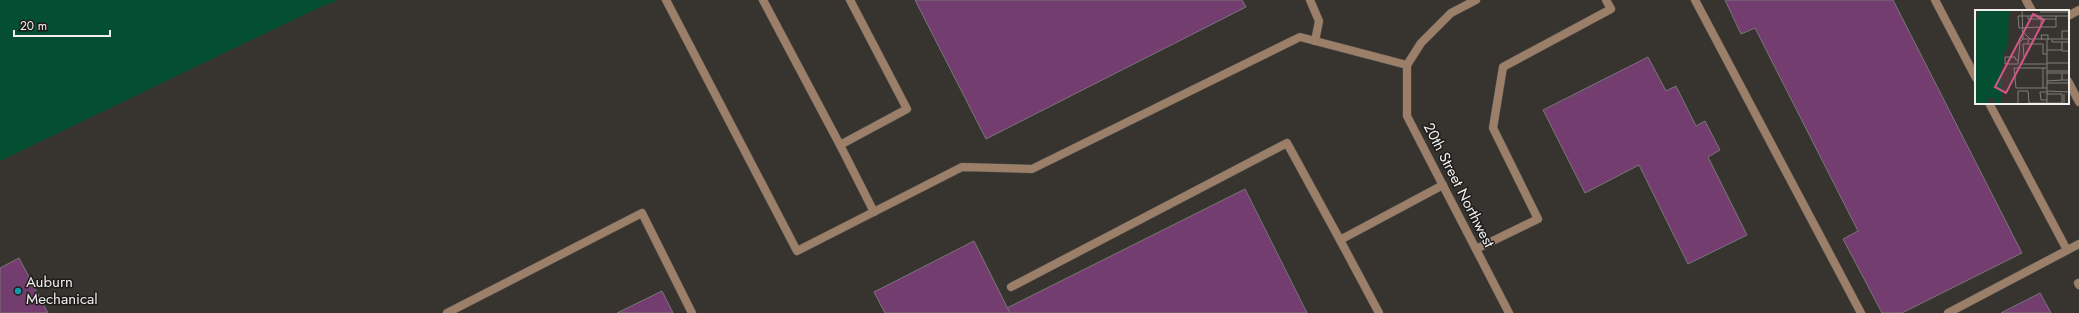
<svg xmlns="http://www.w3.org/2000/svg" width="2079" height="313" viewBox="0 0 2079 313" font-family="Jost,sans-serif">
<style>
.green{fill:#044f32}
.building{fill:#743d70;stroke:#7a7579}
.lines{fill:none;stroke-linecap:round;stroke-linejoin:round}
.service-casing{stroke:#55524e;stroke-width:9}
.minor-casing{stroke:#55524e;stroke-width:9}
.service{stroke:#9b7f69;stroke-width:8}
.minor{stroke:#9b7f69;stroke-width:8}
.culture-dot{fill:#0f9aa8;stroke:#1d1c1a;stroke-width:1.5}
.labels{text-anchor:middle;stroke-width:3;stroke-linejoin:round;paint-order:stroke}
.street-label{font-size:15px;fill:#f1efec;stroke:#1d1c1a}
.poi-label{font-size:15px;fill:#f1efec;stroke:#1d1c1a;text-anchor:start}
.inset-road{fill:none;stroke:#817f7b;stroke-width:1}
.view{fill:#d05886;fill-opacity:0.15;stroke:#d05886;stroke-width:2}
.inset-edge{fill:none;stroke:#f1efec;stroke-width:2}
</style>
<rect width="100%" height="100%" fill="#373430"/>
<!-- green -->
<path class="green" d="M 0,0 L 338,0 L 316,9 L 0,161 Z"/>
<!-- building -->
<g class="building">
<path d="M 915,0 L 1242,0 L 1246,7 L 986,139 Z"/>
<path d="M 1725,0 L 1893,0 L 2022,253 L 1902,313 L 1882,313 L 1843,239 L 1858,231 L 1755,28 L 1741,34 Z"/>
<path d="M 1648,57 L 1666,91 L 1676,86 L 1696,126 L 1705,121 L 1720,150 L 1708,157 L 1747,235 L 1688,264 L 1639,165 L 1585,193 L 1543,110 Z"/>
<path d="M 1245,189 L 1307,313 L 1010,313 L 1007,308 Z"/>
<path d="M 974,241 L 1010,313 L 885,313 L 874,292 Z"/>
<path d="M 19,258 L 48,313 L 0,313 L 0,268 Z"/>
<path d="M 662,291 L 673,313 L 617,313 Z"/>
<path d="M 2040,293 L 2051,313 L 2001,313 Z"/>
</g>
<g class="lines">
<!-- service casing -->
<g class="service-casing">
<g id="service">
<path d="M 666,0 L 797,251 L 962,167 L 1032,169 L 1300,37 L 1407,65"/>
<path d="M 763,0 L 840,145"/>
<path d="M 850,0 L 907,109 L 840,145 L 874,212"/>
<path d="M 1310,0 L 1319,21 L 1315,41"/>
<path d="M 1695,0 L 1861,313"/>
<path d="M 1935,0 L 1976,78"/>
<path d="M 2068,16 L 2079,10"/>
<path d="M 1989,103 L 2067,250"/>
<path d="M 1476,249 L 1538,219 L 1493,128 L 1503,67 L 1611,9 L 1606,0"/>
<path d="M 2078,283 L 2079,285"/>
<path d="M 1011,287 L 1287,143 L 1340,240"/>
<path d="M 447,313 L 642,213 L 692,313"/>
<path d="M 1379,313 L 1340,240 L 1443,185"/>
<path d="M 1948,313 L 2079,244"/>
</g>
</g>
<!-- minor casing -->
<g class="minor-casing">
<g id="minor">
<path d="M 1476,0 L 1451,13 L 1421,43 L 1407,65 L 1407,116 L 1509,313"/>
<path d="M 2026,0 L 2032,11"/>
<path d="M 2068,81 L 2079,102"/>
</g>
</g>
<!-- service -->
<use href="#service" class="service"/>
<!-- minor -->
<use href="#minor" class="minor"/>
</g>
<!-- markers -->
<circle class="culture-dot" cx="18" cy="291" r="4"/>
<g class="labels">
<!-- street labels -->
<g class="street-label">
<text transform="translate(1459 185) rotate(63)" y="5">20th Street Northwest</text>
</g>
<!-- poi labels -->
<g class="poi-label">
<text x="26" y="287">Auburn<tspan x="26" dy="17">Mechanical</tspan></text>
</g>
</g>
<!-- overview -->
<g transform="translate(1975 10)">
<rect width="94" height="94" fill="#373430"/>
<path d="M 4,0 L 34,0 L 33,35 L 29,43 L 26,66 L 27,94 L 22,94 L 17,87 L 13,89 L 14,94 L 0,94 L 0,13 Z" fill="#044f32"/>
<path class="inset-road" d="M 47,0 L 48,29M 65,2 L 94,2M 53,6 L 53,9 L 66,9M 66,6 L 66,17 L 44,18 L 43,6 L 94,6M 68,9 L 81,9M 66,17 L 81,17 L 81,6M 47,21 L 56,30M 48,29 L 94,29M 87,29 L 87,21 L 94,21M 53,30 L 53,34 L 68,34 L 68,44 L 72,44M 67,30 L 66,25 L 73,25 L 73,30M 77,30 L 77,32 L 94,32M 87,32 L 87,41 L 94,41M 72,40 L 87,40M 49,47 L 48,34 L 53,34M 43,50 L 41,50 L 40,47 L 30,47 L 30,54 L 43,54 L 45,32 L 48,29M 72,53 L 94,53M 47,54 L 72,54M 68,58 L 68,78M 72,61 L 94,61M 72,63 L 94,63M 87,63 L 87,70 L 94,70M 72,71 L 87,70M 72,73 L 94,73M 72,78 L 41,78 L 39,58 L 72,58M 72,81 L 94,82M 72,84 L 87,84 L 87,94M 89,84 L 89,94 L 94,94M 72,90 L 66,90 L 65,82 L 72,82M 54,93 L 72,93M 72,93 L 87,93M 43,94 L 43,81 L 53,81 L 54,93M 72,94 L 72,30"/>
<path class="view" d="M 58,4 L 69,10 L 31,83 L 20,77 Z"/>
<rect width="94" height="94" class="inset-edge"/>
</g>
<!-- scale -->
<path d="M14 30v6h96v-6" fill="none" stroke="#f1efec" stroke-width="2"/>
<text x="20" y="30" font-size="12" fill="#f1efec" stroke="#1d1c1a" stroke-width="3" paint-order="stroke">20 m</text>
</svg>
